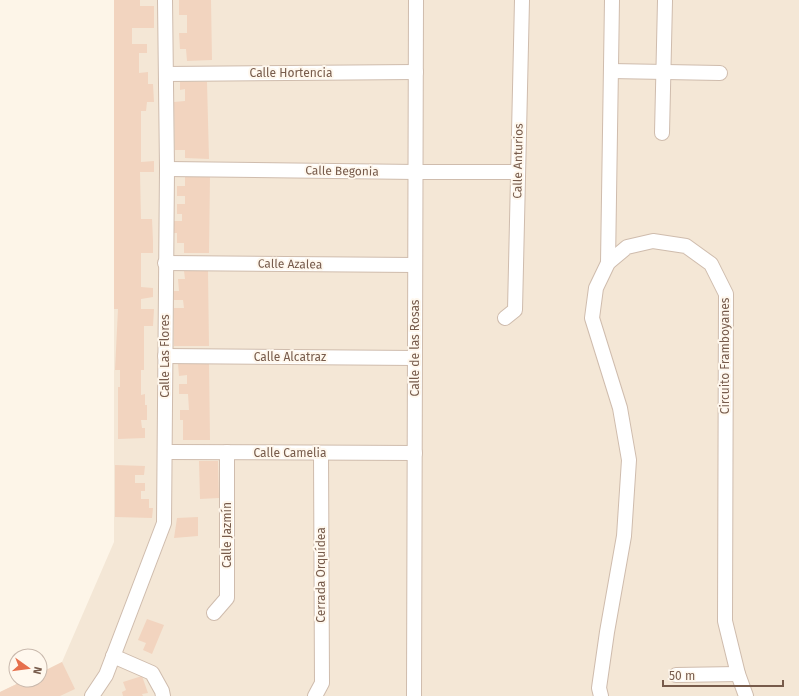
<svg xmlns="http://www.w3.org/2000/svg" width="799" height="696" viewBox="0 0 799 696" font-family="'Fira Sans',sans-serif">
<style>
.residential{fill:#f4e7d6}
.building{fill:#f2d4bf}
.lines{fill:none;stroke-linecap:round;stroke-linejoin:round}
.minor-casing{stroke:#cfbcad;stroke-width:16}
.minor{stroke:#fff;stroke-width:14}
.labels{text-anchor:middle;stroke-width:4;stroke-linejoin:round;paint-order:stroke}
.street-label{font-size:12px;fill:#775b4b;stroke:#fff8ee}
</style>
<rect width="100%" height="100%" fill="#fdf5e8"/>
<!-- residential -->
<path class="residential" d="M 114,0 L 799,0 L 799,696 L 0,696 L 0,692 L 25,680 L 40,680 L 40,673 L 62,662 L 114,542 Z"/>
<!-- building -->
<g class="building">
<path d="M 114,0 L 140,0 L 140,6 L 154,6 L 154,28 L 132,28 L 132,44 L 147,44 L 147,53 L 139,53 L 139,73 L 148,72 L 148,84 L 153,84 L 154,102 L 147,102 L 146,111 L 141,111 L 141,162 L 154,161 L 154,172 L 140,172 L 141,219 L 152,219 L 153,241 L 153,253 L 141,253 L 141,287 L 153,288 L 153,297 L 141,299 L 141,309 L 154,309 L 153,326 L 144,326 L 144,370 L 141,370 L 141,395 L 145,394 L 145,405 L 147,405 L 147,420 L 141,420 L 142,428 L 145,428 L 145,438 L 118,439 L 118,387 L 120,387 L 120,370 L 115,370 L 118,309 L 114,309 Z"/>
<path d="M 179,0 L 211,0 L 212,60 L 187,61 L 186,49 L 180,49 L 179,33 L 187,33 L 187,15 L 179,15 Z"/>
<path d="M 180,82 L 207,82 L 209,159 L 185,158 L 185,150 L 175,150 L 174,102 L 185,101 L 185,89 L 180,90 Z"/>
<path d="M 185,176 L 210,176 L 209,253 L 184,253 L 184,243 L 177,243 L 177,233 L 173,233 L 173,221 L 182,221 L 182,214 L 177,214 L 177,204 L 185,204 L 185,196 L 177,196 L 177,186 L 185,186 Z"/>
<path d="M 184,271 L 208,271 L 209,346 L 174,346 L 174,308 L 184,308 L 183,300 L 174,300 L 174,291 L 179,291 L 178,279 L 185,279 Z"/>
<path d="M 209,363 L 210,440 L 183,440 L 183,420 L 180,420 L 180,410 L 189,410 L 188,394 L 179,394 L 179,384 L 187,384 L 187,375 L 179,376 L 178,364 Z"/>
<path d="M 199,461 L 218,461 L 219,498 L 200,499 Z"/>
<path d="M 115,465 L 145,466 L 144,475 L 135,475 L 135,483 L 145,483 L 145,491 L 141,491 L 141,499 L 149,499 L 149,508 L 153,508 L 152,518 L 115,517 Z"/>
<path d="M 198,517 L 198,536 L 174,538 L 177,518 Z"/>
<path d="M 147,619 L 164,625 L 152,654 L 143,650 L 146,643 L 138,640 Z"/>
<path d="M 62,662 L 75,689 L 60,696 L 0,696 L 0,692 L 25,680 L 40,680 L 40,673 Z"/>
<path d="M 142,676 L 148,693 L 142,694 L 143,696 L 123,696 L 122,692 L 126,690 L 123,682 Z"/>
</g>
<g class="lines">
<!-- minor casing -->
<g class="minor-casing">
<g id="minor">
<path d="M 611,71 L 720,73"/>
<path d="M 166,74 L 416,72"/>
<path d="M 662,133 L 665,1"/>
<path d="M 167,169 L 416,172 L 518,172"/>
<path d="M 165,263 L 415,265"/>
<path d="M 608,263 L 612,0"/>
<path d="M 505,318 L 515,310 L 522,0"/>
<path d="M 165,356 L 415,358"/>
<path d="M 165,452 L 415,453"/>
<path d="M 214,613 L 227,598 L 227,452"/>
<path d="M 113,656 L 152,673 L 162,691 L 163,696"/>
<path d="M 676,675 L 738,674"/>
<path d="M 92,696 L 106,675 L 164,523 L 167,169 L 165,0"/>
<path d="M 315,696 L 322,683 L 321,453"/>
<path d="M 414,696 L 416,0"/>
<path d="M 601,696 L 599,688 L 607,632 L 624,536 L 629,460 L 620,408 L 592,318 L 596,288 L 608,263 L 627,247 L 653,241 L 686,246 L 711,264 L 726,294 L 725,621 L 738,674 L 746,696"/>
</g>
</g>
<!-- minor -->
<use href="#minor" class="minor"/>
</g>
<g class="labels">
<!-- street labels -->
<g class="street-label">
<text x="291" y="77">Calle Hortencia</text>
<text transform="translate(518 161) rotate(-89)" y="4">Calle Anturios</text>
<text transform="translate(342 171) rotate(1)" y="4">Calle Begonia</text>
<text transform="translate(290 264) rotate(1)" y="4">Calle Azalea</text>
<text transform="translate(415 348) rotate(-90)" y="4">Calle de las Rosas</text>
<text transform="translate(165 356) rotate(-90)" y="4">Calle Las Flores</text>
<text transform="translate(725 356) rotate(-90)" y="4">Circuito Framboyanes</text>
<text x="290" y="361">Calle Alcatraz</text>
<text x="290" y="457">Calle Camelia</text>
<text transform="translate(227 535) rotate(-90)" y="4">Calle Jazmín</text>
<text transform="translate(321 575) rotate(-90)" y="4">Cerrada Orquídea</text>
</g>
</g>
<!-- north arrow -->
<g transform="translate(28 668) rotate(104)"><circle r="19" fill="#fff8ee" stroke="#c9b9ad"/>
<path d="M0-3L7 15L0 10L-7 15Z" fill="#e6704d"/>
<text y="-6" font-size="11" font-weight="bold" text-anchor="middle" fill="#775b4b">N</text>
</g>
<!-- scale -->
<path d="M663 680v6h120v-6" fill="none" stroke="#775b4b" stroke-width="2"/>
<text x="669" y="680" font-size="12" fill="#775b4b" stroke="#fff8ee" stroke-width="3" paint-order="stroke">50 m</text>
</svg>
